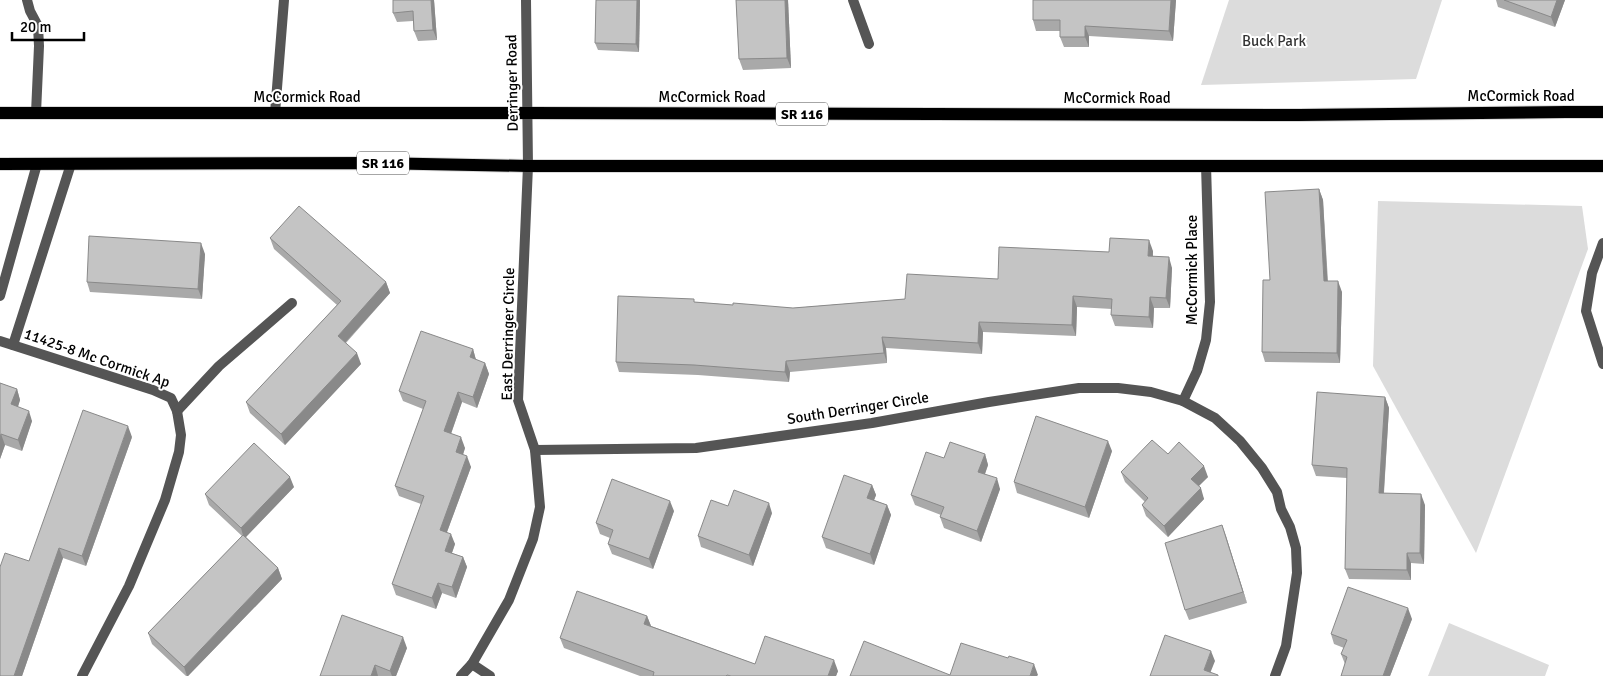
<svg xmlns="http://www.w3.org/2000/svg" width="1603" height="676" viewBox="0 0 1603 676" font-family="Signika,sans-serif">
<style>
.green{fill:#dcdcdc}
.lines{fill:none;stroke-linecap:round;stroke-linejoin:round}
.primary-casing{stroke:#dbdbdb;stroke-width:14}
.lane{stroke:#555;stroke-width:10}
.street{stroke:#555;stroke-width:10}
.primary{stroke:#000;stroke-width:12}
.wall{fill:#a9a9a9}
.shaded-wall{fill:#898989}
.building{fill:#c4c4c4;stroke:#898989}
.labels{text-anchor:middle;stroke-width:4;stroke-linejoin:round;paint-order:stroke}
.shield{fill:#fff;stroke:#4c4c4c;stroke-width:1}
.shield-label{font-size:14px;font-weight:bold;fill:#000}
.park-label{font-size:15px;fill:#333;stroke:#fff}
.street-label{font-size:15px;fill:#000;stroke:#fff}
</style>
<rect width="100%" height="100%" fill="#fff"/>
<!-- green -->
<g class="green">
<path d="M 1229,0 L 1442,0 L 1416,79 L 1201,85 Z"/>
<path d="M 1378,201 L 1582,206 L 1588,249 L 1476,553 L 1373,366 Z"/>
<path d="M 1449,623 L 1549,665 L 1545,676 L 1428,676 Z"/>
</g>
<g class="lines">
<!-- primary casing -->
<g class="primary-casing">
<g id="primary">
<path d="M 0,113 L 527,113 L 1299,115 L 1566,112 L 1603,112"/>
<path d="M 0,164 L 374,163 L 528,166 L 1603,166"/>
</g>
</g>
<!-- lane -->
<g class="lane">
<path d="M 27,0 L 30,11 L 38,26 L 39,46 L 36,113"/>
<path d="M 275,113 L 284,0"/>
<path d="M 1603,243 L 1592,273 L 1586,311 L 1603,364"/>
</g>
<!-- street -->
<g class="street">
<path d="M 853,0 L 869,44"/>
<path d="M 0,296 L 37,164"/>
<path d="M 0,341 L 153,390 L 171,398 L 177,411 L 181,435 L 179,452 L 165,500 L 129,586 L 82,676"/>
<path d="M 13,345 L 71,164"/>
<path d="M 1183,401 L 1197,371 L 1206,340 L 1210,302 L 1206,165"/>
<path d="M 177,411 L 219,366 L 292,303"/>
<path d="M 535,450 L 696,448 L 872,423 L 989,402 L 1079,388 L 1118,388 L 1151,392 L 1183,401 L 1215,418 L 1240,441 L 1262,468 L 1277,492 L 1281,509 L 1290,527 L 1296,548 L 1297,573 L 1286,646 L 1275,676"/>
<path d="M 472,664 L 490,676"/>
<path d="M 461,676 L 472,664 L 509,600 L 533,539 L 540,507 L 535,450 L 518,400 L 528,166 L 526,0"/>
</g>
<!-- primary -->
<use href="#primary" class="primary"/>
</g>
<!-- wall -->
<g class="wall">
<path d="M 434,0 L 437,40 L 418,41 L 414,31 L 413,21 L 397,22 L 393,13 Z"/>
<path d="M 596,0 L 640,0 L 640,2 L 639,52 L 598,50 L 595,43 Z"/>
<path d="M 736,0 L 788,0 L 791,68 L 743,70 L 739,59 Z"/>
<path d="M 1176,0 L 1173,41 L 1089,36 L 1089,47 L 1064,47 L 1060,37 L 1060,31 L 1036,31 L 1033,20 Z"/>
<path d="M 1496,0 L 1565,0 L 1555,27 L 1498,7 Z"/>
<path d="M 1319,189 L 1323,200 L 1328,281 L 1342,292 L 1340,363 L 1265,362 L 1262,352 L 1270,280 Z"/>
<path d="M 270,238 L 386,282 L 390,293 L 346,343 L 361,364 L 285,445 L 250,413 L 246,402 L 337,305 L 274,249 Z"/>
<path d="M 1153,251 L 1153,256 L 1172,268 L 1170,308 L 1154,308 L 1153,328 L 1115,326 L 1111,315 L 1112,309 L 1077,307 L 1076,336 L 983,332 L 982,354 L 886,348 L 887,363 L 790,372 L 789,382 L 698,375 L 619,372 L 616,362 L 695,302 L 733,305 L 793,308 L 905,299 L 998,279 L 1109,252 Z"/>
<path d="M 205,254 L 202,299 L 90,292 L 87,282 Z"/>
<path d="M 473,349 L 476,360 L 485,363 L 489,374 L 477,408 L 462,402 L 451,434 L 465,448 L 463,455 L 471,467 L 447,532 L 455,544 L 452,553 L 463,557 L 467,567 L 456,598 L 442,593 L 436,609 L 396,595 L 392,584 L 421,504 L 399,496 L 395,486 L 423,409 L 403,401 L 399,391 Z"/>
<path d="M 0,383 L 17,389 L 20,400 L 18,407 L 32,421 L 22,451 L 5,445 L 0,459 Z"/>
<path d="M 1385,397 L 1389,408 L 1384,493 L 1425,505 L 1424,564 L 1411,563 L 1411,580 L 1349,579 L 1345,569 L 1347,478 L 1316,476 L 1312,465 Z"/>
<path d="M 132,437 L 86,566 L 63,558 L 22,676 L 0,676 L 29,561 Z"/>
<path d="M 1112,451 L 1089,518 L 1017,493 L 1014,482 Z"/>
<path d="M 985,454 L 988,465 L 985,474 L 1000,489 L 981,542 L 944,528 L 940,517 L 941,515 L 915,505 L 911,495 L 944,458 Z"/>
<path d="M 1168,454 L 1208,477 L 1198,486 L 1204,499 L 1168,537 L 1146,516 L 1142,505 L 1145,502 L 1125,482 L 1121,472 Z"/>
<path d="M 872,485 L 876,495 L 874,500 L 887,505 L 891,515 L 874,565 L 826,548 L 822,537 Z"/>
<path d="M 294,487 L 246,537 L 278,568 L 282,579 L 188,676 L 186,676 L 152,644 L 148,633 L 242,536 L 209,505 L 205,494 Z"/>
<path d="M 728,506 L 772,513 L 753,566 L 701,547 L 698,536 Z"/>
<path d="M 674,511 L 653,569 L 612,554 L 608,544 L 610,538 L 600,534 L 596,523 Z"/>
<path d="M 1222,525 L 1247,603 L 1189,620 L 1185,610 Z"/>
<path d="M 647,616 L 651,626 L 755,664 L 838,671 L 836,676 L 640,676 L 564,648 L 560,638 Z"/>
<path d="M 1412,619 L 1390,676 L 1341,676 L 1345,664 L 1341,654 L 1344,648 L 1334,644 L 1331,634 Z"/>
<path d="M 407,648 L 396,676 L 320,676 Z"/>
</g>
<!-- shaded-wall -->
<g class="shaded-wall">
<path d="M 431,0 L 434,0 L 437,40 L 433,30 Z"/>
<path d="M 637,0 L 640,0 L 640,2 L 639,52 L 636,44 Z"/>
<path d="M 785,0 L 788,0 L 791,68 L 787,58 Z"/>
<path d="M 1171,0 L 1176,0 L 1173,41 L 1169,31 Z"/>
<path d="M 1557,0 L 1565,0 L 1555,27 L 1551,17 Z"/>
<path d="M 1085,26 L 1089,36 L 1089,47 L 1085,37 Z"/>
<path d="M 1319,189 L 1323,200 L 1328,292 L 1324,281 Z"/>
<path d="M 1149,240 L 1153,251 L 1152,266 L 1148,256 Z"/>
<path d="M 201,243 L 205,254 L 202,299 L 198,289 Z"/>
<path d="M 1169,257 L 1172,268 L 1170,308 L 1166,298 Z"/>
<path d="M 1338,281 L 1342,292 L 1340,363 L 1337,353 Z"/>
<path d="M 386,282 L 390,293 L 342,346 L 338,336 Z"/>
<path d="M 1073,296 L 1077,307 L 1076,336 L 1072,325 Z"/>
<path d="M 1150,297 L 1154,308 L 1153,328 L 1149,317 Z"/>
<path d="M 979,322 L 983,332 L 982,354 L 978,343 Z"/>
<path d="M 882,337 L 886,348 L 887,363 L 884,353 Z"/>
<path d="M 473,349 L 476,360 L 470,357 Z"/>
<path d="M 357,353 L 361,364 L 285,445 L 281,434 Z"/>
<path d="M 786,361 L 790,372 L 789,382 L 785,372 Z"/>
<path d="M 485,363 L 489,374 L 477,408 L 473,397 Z"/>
<path d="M 17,389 L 20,400 L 15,415 L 11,404 Z"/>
<path d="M 458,392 L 462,402 L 448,442 L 444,431 Z"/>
<path d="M 1385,397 L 1389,408 L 1383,504 L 1379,493 Z"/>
<path d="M 29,411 L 32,421 L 22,451 L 18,440 Z"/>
<path d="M 128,426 L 132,437 L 86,566 L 82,556 Z"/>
<path d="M 1,434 L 5,445 L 0,459 L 0,438 Z"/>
<path d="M 461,437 L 465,448 L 460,463 L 456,452 Z"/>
<path d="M 1108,441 L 1112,451 L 1089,518 L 1085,507 Z"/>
<path d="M 985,454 L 988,465 L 982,482 L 978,472 Z"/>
<path d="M 467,456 L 471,467 L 444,540 L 440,530 Z"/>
<path d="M 1204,466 L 1208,477 L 1195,490 L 1191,479 Z"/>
<path d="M 290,477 L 294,487 L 244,539 L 241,528 Z"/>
<path d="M 997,478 L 1000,489 L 981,542 L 977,531 Z"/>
<path d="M 872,485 L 876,495 L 871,508 L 867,498 Z"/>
<path d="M 1201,488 L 1204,499 L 1168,537 L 1164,526 Z"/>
<path d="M 1421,494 L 1425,505 L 1424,564 L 1420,553 Z"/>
<path d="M 670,501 L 674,511 L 653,569 L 649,559 Z"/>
<path d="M 769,503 L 772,513 L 753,566 L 749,555 Z"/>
<path d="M 887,505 L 891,515 L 874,565 L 870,554 Z"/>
<path d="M 1222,525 L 1226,536 L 1247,603 L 1243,592 Z"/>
<path d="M 451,534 L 455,544 L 449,561 L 445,551 Z"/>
<path d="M 59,548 L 63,558 L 22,676 L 14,676 Z"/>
<path d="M 1407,553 L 1411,563 L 1411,580 L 1407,570 Z"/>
<path d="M 463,557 L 467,567 L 456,598 L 452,587 Z"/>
<path d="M 278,568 L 282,579 L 188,676 L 187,676 L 184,667 Z"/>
<path d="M 438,583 L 442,593 L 436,609 L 432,598 Z"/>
<path d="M 1408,608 L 1412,619 L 1390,676 L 1383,676 Z"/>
<path d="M 647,616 L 651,626 L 644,624 Z"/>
<path d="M 403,637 L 407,648 L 396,676 L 392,676 L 390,671 Z"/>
<path d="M 1211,651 L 1215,661 L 1209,676 L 1204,670 Z"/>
<path d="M 834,660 L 838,671 L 836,676 L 828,676 Z"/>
<path d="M 1034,664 L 1038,675 L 1037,676 L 1030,676 Z"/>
<path d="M 375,665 L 378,676 L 371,676 Z"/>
</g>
<!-- building -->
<g class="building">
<path d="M 393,0 L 431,0 L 433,30 L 414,31 L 413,11 L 393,13 Z"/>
<path d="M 596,0 L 637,0 L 636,44 L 595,43 Z"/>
<path d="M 736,0 L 785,0 L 787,58 L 739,59 Z"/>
<path d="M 1033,0 L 1171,0 L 1169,31 L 1085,26 L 1085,37 L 1060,37 L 1060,20 L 1033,20 Z"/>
<path d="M 1504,0 L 1557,0 L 1551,17 Z"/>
<path d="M 1319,189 L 1324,281 L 1338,281 L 1337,353 L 1262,352 L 1263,280 L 1270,280 L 1265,192 Z"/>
<path d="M 299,206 L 386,282 L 338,336 L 357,353 L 281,434 L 246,402 L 341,301 L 270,238 Z"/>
<path d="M 89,236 L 201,243 L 198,289 L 87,282 Z"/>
<path d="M 1110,238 L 1149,240 L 1148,256 L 1169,257 L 1166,298 L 1150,297 L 1149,317 L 1111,315 L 1112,299 L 1073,296 L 1072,325 L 979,322 L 978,343 L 882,337 L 884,353 L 786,361 L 785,372 L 694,365 L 616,362 L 618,296 L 694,299 L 694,302 L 733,305 L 733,303 L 793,308 L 905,299 L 907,274 L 998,279 L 999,247 L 1109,252 Z"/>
<path d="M 421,331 L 473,349 L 470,357 L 485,363 L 473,397 L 458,392 L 444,431 L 461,437 L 456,452 L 467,456 L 440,530 L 451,534 L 445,551 L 463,557 L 452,587 L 438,583 L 432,598 L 392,584 L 424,496 L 395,486 L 426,401 L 399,391 Z"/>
<path d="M 0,383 L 17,389 L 11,404 L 29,411 L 18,440 L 1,434 L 0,438 Z"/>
<path d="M 1317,392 L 1385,397 L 1379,493 L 1421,494 L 1420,553 L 1407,553 L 1407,570 L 1345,569 L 1347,468 L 1312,465 Z"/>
<path d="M 83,410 L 128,426 L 82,556 L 59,548 L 14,676 L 0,676 L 0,567 L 5,553 L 29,561 Z"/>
<path d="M 1036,416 L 1108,441 L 1085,507 L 1014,482 Z"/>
<path d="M 1152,440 L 1168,454 L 1179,442 L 1204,466 L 1191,479 L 1201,488 L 1164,526 L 1142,505 L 1148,498 L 1121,472 Z"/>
<path d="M 950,442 L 985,454 L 978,472 L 997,478 L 977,531 L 940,517 L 944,507 L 911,495 L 926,452 L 944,458 Z"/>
<path d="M 254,443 L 290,477 L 241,528 L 205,494 Z"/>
<path d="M 844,475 L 872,485 L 867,498 L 887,505 L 870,554 L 822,537 Z"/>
<path d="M 612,479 L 670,501 L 649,559 L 608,544 L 613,530 L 596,523 Z"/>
<path d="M 734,490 L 769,503 L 749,555 L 698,536 L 711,500 L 728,506 Z"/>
<path d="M 1222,525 L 1243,592 L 1185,610 L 1165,543 Z"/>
<path d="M 243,535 L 278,568 L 184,667 L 148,633 Z"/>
<path d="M 1348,587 L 1408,608 L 1383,676 L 1341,676 L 1347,657 L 1341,654 L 1347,640 L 1331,634 Z"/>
<path d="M 577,591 L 647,616 L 644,624 L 755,664 L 765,636 L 834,660 L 828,676 L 731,676 L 727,675 L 726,676 L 653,676 L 654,672 L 560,638 Z"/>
<path d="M 342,615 L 403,637 L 390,671 L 375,665 L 371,676 L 320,676 Z"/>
<path d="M 1165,635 L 1211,651 L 1204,670 L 1218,675 L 1218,676 L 1150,676 Z"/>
<path d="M 864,641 L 950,675 L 961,643 L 1008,658 L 1009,656 L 1034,664 L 1030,676 L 850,676 Z"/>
</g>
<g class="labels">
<!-- shield labels -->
<g class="shield">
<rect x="776" y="102.5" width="52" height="23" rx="4"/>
<rect x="357" y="151.5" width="52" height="23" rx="4"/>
</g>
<g class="shield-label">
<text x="802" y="119">SR 116</text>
<text x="383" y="168">SR 116</text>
</g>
<!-- park labels -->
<g class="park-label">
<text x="1274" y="46">Buck Park</text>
</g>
<!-- street labels -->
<g class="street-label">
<text transform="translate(512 83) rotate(-91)" y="5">Derringer Road</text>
<text x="1521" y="101">McCormick Road</text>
<text x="307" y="102">McCormick Road</text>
<text x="712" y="102">McCormick Road</text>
<text x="1117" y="103">McCormick Road</text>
<text transform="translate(1192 270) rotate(-90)" y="5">McCormick Place</text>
<text transform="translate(508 334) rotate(-89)" y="5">East Derringer Circle</text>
<text transform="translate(97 358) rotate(19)" y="5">11425-8 Mc Cormick Ap</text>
<text transform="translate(858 408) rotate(-9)" y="5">South Derringer Circle</text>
</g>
</g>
<!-- scale -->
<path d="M12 32v8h72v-8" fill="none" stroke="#000000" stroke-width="2.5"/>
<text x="20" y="32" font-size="15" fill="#000000" stroke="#ffffff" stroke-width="4" paint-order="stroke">20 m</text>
</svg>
